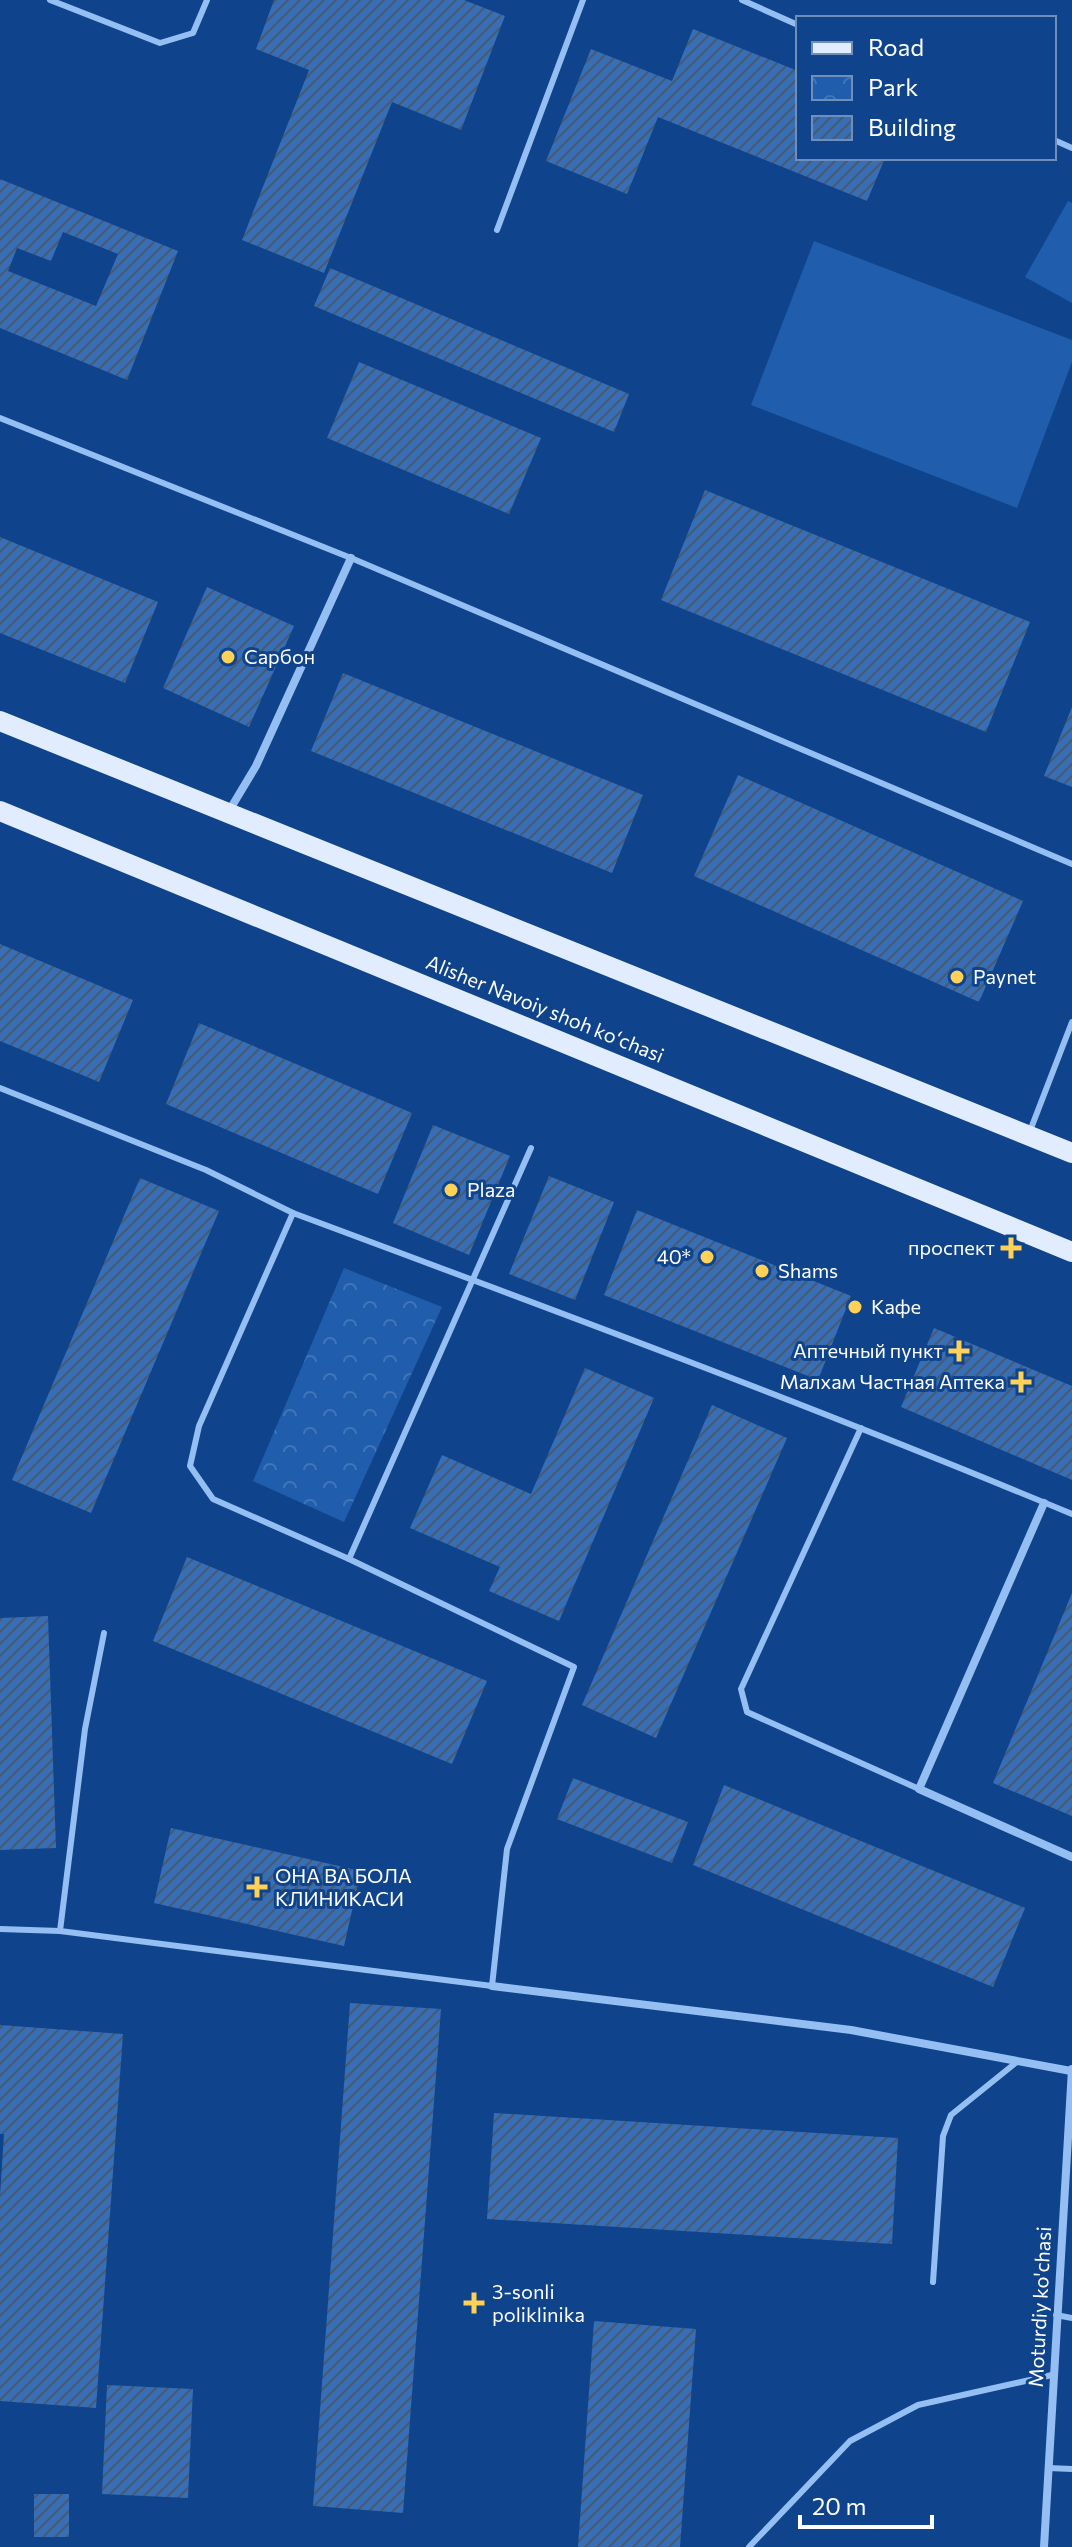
<svg xmlns="http://www.w3.org/2000/svg" width="1072" height="2547" viewBox="0 0 1072 2547" font-family="Commissioner,sans-serif">
<style>
.park{fill:url(#park-crowns)}
.pitch{fill:#205dac}
.building{fill:url(#building-hatch);fill-rule:evenodd}
.lines{fill:none;stroke-linecap:round;stroke-linejoin:round}
.lane{stroke:#95bef3;stroke-width:6}
.street{stroke:#95bef3;stroke-width:8}
.primary{stroke:#e1ecff;stroke-width:20}
.poi-dot{fill:#ffd157;stroke:#0f448c;stroke-width:3}
.labels{text-anchor:middle;stroke-width:6;stroke-linejoin:round;paint-order:stroke}
.poi-label{font-size:20px;fill:#fff;stroke:#0f448c;text-anchor:start}
.street-label{font-size:20px;fill:#fff;stroke:#0f448c}
</style>
<defs>
<pattern id="park-crowns" width="20" height="18" patternUnits="userSpaceOnUse" patternTransform="scale(2)"><rect width="20" height="18" fill="#205dac"/><path d="M2 6a3 3 0 1 1 6 0M12 15a3 3 0 1 1 6 0" fill="none" stroke="#4175b8"/></pattern>
<pattern id="building-hatch" width="6" height="6" patternUnits="userSpaceOnUse" patternTransform="scale(2)"><rect width="6" height="6" fill="#376eb6"/><path d="M-1 1l2-2M0 6l6-6M5 7l2-2" fill="none" stroke="#445a76"/></pattern>
</defs>
<rect width="100%" height="100%" fill="#0f448c"/>
<!-- park -->
<path class="park" d="M 344,1268 L 442,1307 L 344,1522 L 253,1481 Z"/>
<!-- pitch -->
<g class="pitch">
<path d="M 1068,201 L 1072,203 L 1072,303 L 1025,277 Z"/>
<path d="M 814,241 L 1072,340 L 1072,362 L 1017,508 L 751,405 Z"/>
</g>
<!-- building -->
<g class="building">
<path d="M 274,0 L 464,0 L 505,16 L 461,130 L 392,102 L 324,273 L 242,240 L 309,70 L 256,49 Z"/>
<path d="M 693,29 L 798,71 L 798,158 L 885,158 L 867,201 L 658,117 L 627,194 L 546,161 L 591,49 L 672,81 Z"/>
<path d="M 0,179 L 178,251 L 127,380 L 0,328 ZM 63,232 L 118,254 L 96,306 L 8,271 L 17,248 L 51,261 Z"/>
<path d="M 330,268 L 629,394 L 614,432 L 314,306 Z"/>
<path d="M 359,362 L 541,438 L 509,514 L 327,438 Z"/>
<path d="M 705,490 L 1030,622 L 986,732 L 661,600 Z"/>
<path d="M 0,537 L 158,602 L 125,683 L 0,633 Z"/>
<path d="M 207,587 L 294,626 L 249,727 L 163,688 Z"/>
<path d="M 343,673 L 643,795 L 612,873 L 311,751 Z"/>
<path d="M 1072,707 L 1072,787 L 1044,776 Z"/>
<path d="M 738,775 L 1023,901 L 979,1002 L 694,876 Z"/>
<path d="M 0,944 L 133,1000 L 99,1082 L 0,1041 Z"/>
<path d="M 199,1023 L 412,1113 L 378,1194 L 166,1104 Z"/>
<path d="M 433,1125 L 510,1156 L 469,1255 L 393,1223 Z"/>
<path d="M 549,1176 L 614,1202 L 575,1300 L 509,1274 Z"/>
<path d="M 140,1178 L 219,1211 L 91,1513 L 12,1480 Z"/>
<path d="M 637,1210 L 851,1296 L 818,1380 L 604,1295 Z"/>
<path d="M 934,1328 L 1072,1386 L 1072,1480 L 901,1407 Z"/>
<path d="M 585,1368 L 654,1398 L 559,1621 L 489,1591 L 500,1567 L 410,1528 L 442,1455 L 531,1494 Z"/>
<path d="M 712,1405 L 787,1438 L 656,1738 L 582,1705 Z"/>
<path d="M 187,1557 L 487,1681 L 452,1764 L 153,1641 Z"/>
<path d="M 1072,1593 L 1072,1816 L 993,1783 Z"/>
<path d="M 48,1616 L 56,1848 L 0,1850 L 0,1618 Z"/>
<path d="M 573,1778 L 688,1822 L 672,1863 L 557,1819 Z"/>
<path d="M 724,1785 L 1025,1908 L 993,1987 L 693,1865 Z"/>
<path d="M 171,1828 L 361,1871 L 344,1946 L 154,1903 Z"/>
<path d="M 350,2003 L 441,2009 L 403,2513 L 313,2506 Z"/>
<path d="M 0,2025 L 123,2034 L 96,2408 L 0,2401 L 0,2196 L 4,2134 L 0,2134 Z"/>
<path d="M 494,2113 L 898,2138 L 892,2244 L 487,2219 Z"/>
<path d="M 594,2321 L 696,2329 L 680,2547 L 578,2547 Z"/>
<path d="M 107,2385 L 193,2389 L 188,2498 L 102,2494 Z"/>
<rect x="34" y="2494" width="35" height="43"/>
</g>
<g class="lines">
<!-- lane -->
<g class="lane">
<path d="M 50,0 L 160,43 L 193,33 L 207,0"/>
<path d="M 742,0 L 798,25"/>
<path d="M 1054,140 L 1072,148"/>
<path d="M 497,230 L 583,0"/>
<path d="M 0,418 L 351,558 L 1072,864"/>
<path d="M 0,1088 L 206,1170 L 293,1213"/>
<path d="M 1030,1131 L 1072,1022"/>
<path d="M 531,1148 L 349,1559 L 213,1499 L 190,1466 L 199,1426 L 293,1213 C 554,1310 815,1407 1072,1514"/>
<path d="M 861,1428 L 741,1689 L 747,1712 L 919,1789"/>
<path d="M 104,1633 L 85,1729 L 60,1931 L 492,1986 L 507,1849 L 574,1667 L 349,1559"/>
<path d="M 0,1929 L 60,1931"/>
<path d="M 933,2282 L 943,2136 L 951,2115 L 1018,2061"/>
<path d="M 1056,2315 L 1072,2318"/>
<path d="M 1048,2468 L 1072,2469"/>
<path d="M 749,2547 L 850,2441 L 918,2405 L 1052,2375"/>
</g>
<!-- street -->
<g class="street">
<path d="M 229,811 L 256,766 L 351,558"/>
<path d="M 1044,1503 L 919,1789 L 1072,1857"/>
<path d="M 492,1986 L 851,2030 L 1071,2071"/>
<path d="M 1044,2547 L 1072,2069"/>
</g>
<!-- primary -->
<g class="primary">
<path d="M 0,721 L 1072,1153"/>
<path d="M 0,811 L 1072,1252"/>
</g>
</g>
<!-- markers -->
<g class="poi-dot">
<circle cx="228" cy="657" r="8"/>
<circle cx="957" cy="977" r="8"/>
<circle cx="451" cy="1190" r="8"/>
<path d="M1007 1236h8v8h8v8h-8v8h-8v-8h-8v-8h8z"/>
<circle cx="707" cy="1257" r="8"/>
<circle cx="762" cy="1271" r="8"/>
<circle cx="855" cy="1307" r="8"/>
<path d="M955 1339h8v8h8v8h-8v8h-8v-8h-8v-8h8z"/>
<path d="M1017 1370h8v8h8v8h-8v8h-8v-8h-8v-8h8z"/>
<path d="M253 1875h8v8h8v8h-8v8h-8v-8h-8v-8h8z"/>
<path d="M470 2291h8v8h8v8h-8v8h-8v-8h-8v-8h8z"/>
</g>
<g class="labels">
<!-- poi labels -->
<g class="poi-label">
<text x="244" y="664">Сарбон</text>
<text x="973" y="984">Paynet</text>
<text x="467" y="1197">Plaza</text>
<text x="995" y="1255" text-anchor="end">проспект</text>
<text x="691" y="1264" text-anchor="end">40*</text>
<text x="778" y="1278">Shams</text>
<text x="871" y="1314">Кафе</text>
<text x="943" y="1358" text-anchor="end">Аптечный пункт</text>
<text x="1005" y="1389" text-anchor="end">Малхам Частная Аптека</text>
<text x="275" y="1883">ОНА ВА БОЛА<tspan x="275" dy="23">КЛИНИКАСИ</tspan></text>
<text x="492" y="2299">3-sonli<tspan x="492" dy="23">poliklinika</tspan></text>
</g>
<!-- street labels -->
<g class="street-label">
<text transform="translate(545 1009) rotate(22)" y="7">Alisher Navoiy shoh koʻchasi</text>
<text transform="translate(1040 2307) rotate(-87)" y="7">Moturdiy ko'chasi</text>
</g>
</g>
<!-- legend -->
<rect x="796" y="16" width="260" height="144" fill="#0f448c" stroke="#6f8fba" stroke-width="2"/>
<rect x="812" y="42" width="40" height="12" fill="#e1ecff" stroke="#6f8fba" stroke-width="2"/>
<text x="868" y="56" font-size="24" fill="#ffffff">Road</text>
<rect x="812" y="76" width="40" height="24" fill="url(#park-crowns)" stroke="#6f8fba" stroke-width="2"/>
<text x="868" y="96" font-size="24" fill="#ffffff">Park</text>
<rect x="812" y="116" width="40" height="24" fill="url(#building-hatch)" stroke="#6f8fba" stroke-width="2"/>
<text x="868" y="136" font-size="24" fill="#ffffff">Building</text>
<!-- scale -->
<path d="M800 2515v12h132v-12" fill="none" stroke="#ffffff" stroke-width="4"/>
<text x="812" y="2515" font-size="24" fill="#ffffff" stroke="#0f448c" stroke-width="6" paint-order="stroke">20 m</text>
</svg>
